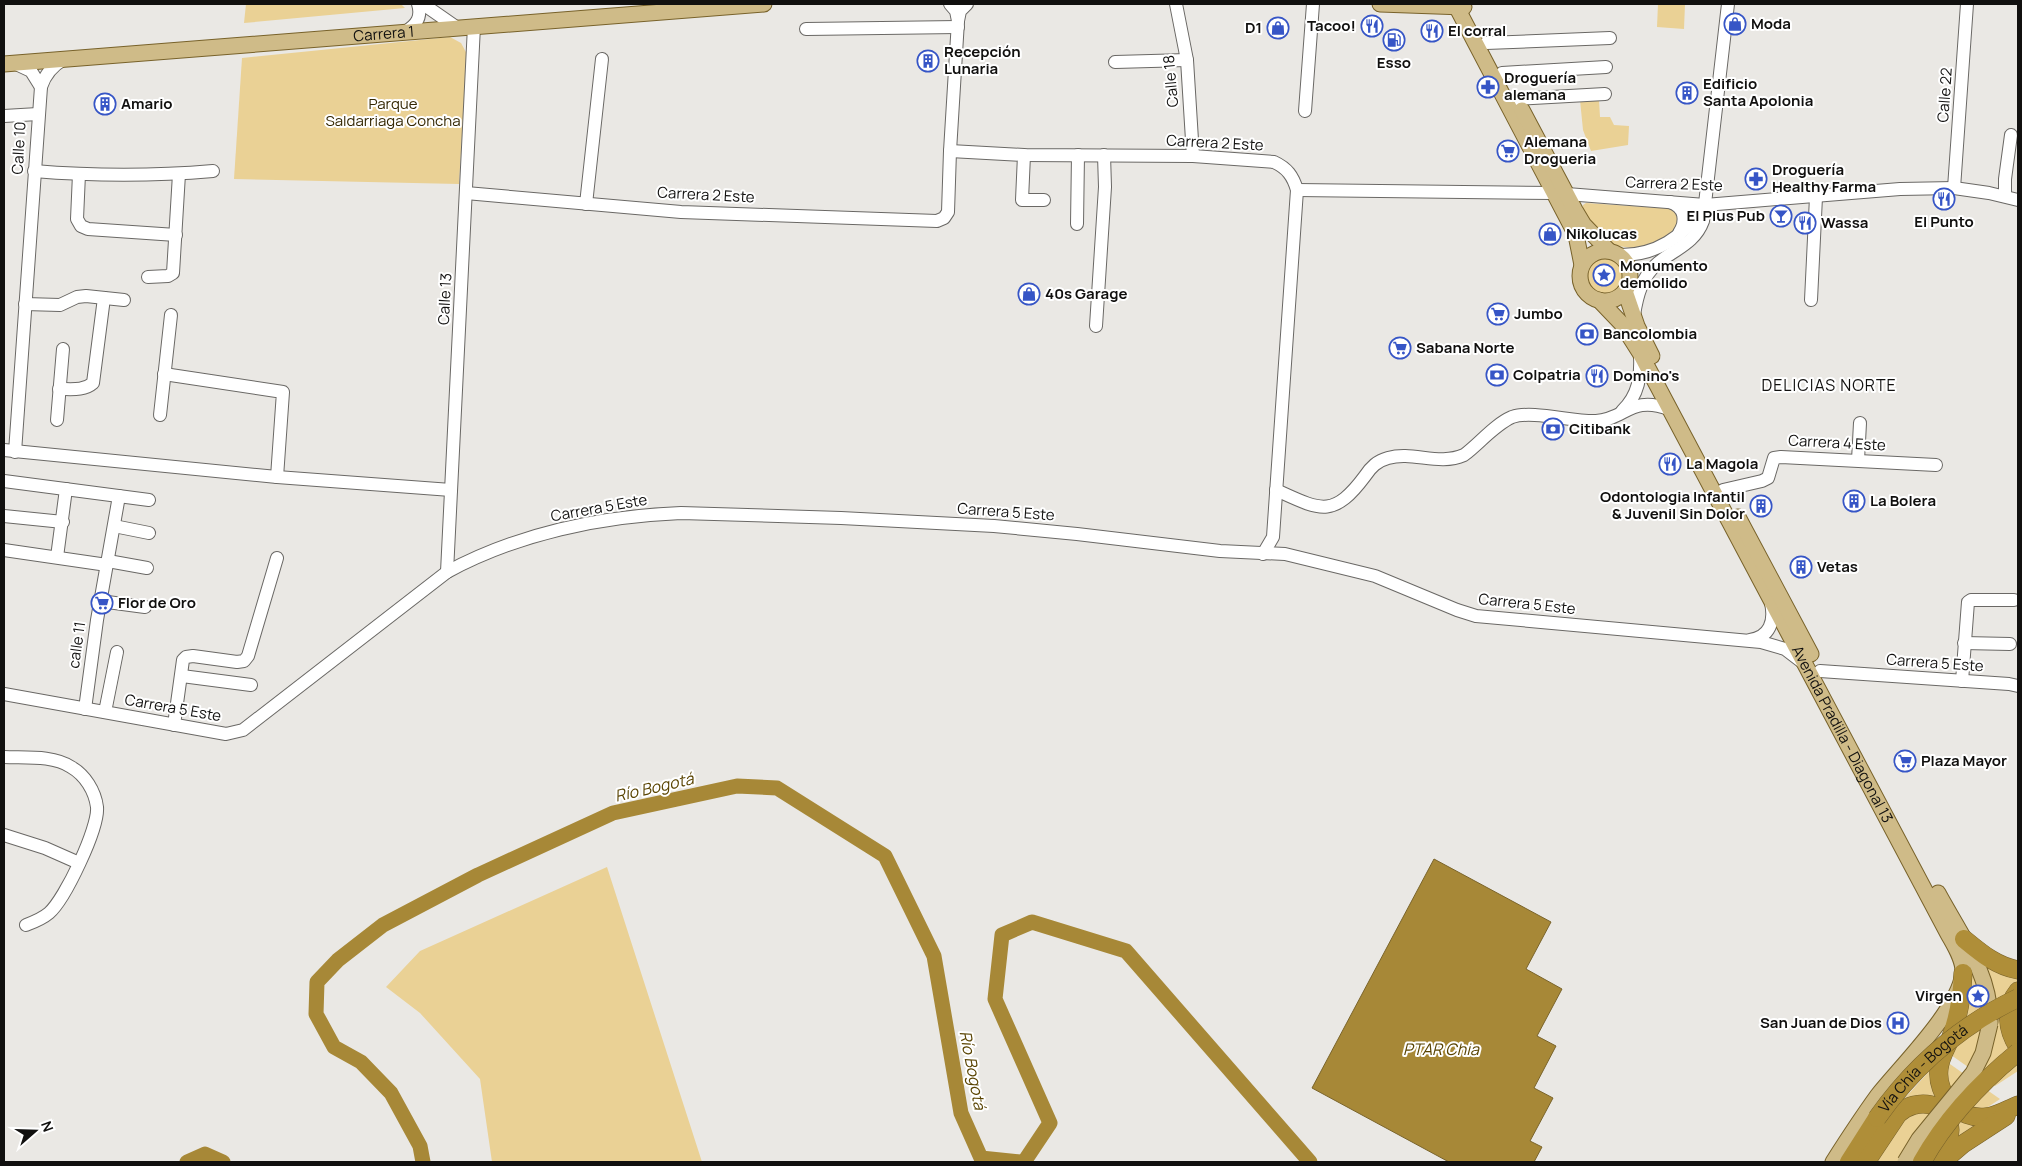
<svg xmlns="http://www.w3.org/2000/svg" width="2022" height="1166" viewBox="0 0 2022 1166" font-family="Manrope,sans-serif">
<style>
.green{fill:#ead195}
.water{fill:#a78837;stroke:#7a642b}
.lines{fill:none;stroke-linecap:round;stroke-linejoin:round}
.river{stroke:#a78837;stroke-width:15}
.minor-casing{stroke:#6a6865;stroke-width:14}
.major-casing{stroke:#78622a;stroke-width:17}
.highway-casing{stroke:#78622a;stroke-width:19}
.minor{stroke:#fff;stroke-width:12}
.major{stroke:#cfbb88;stroke-width:15}
.highway{stroke:#af8e38;stroke-width:18}
.major-bridge-casing{stroke:#78622a;stroke-width:17;stroke-linecap:butt}
.highway-bridge-casing{stroke:#78622a;stroke-width:19;stroke-linecap:butt}
.major-bridge{stroke:#cfbb88;stroke-width:15}
.highway-bridge{stroke:#af8e38;stroke-width:18}
.labels{text-anchor:middle;stroke-width:4;stroke-linejoin:round;paint-order:stroke}
.poi-label{font-size:15px;font-weight:bold;fill:#11100f;stroke:#fff;text-anchor:start}
.street-label{font-size:15px;fill:#11100f;stroke:#fff}
.park-label{font-size:15px;fill:#352804;stroke:#fff}
.neighbourhood-label{font-size:16px;letter-spacing:1px;fill:#11100f;stroke:#fff}
.water-label{font-size:16px;font-style:italic;fill:#594300;stroke:#fff}
</style>
<rect width="100%" height="100%" fill="#eae8e4"/>
<!-- green -->
<g class="green">
<path d="M 246,4 L 401,4 L 405,8 L 244,23 Z"/>
<path d="M 1658,4 L 1685,4 L 1684,29 L 1657,27 Z"/>
<path d="M 450,37 L 461,43 L 467,54 L 459,184 L 234,179 L 242,58 Z"/>
<path d="M 1580,100 L 1599,100 L 1600,117 L 1610,117 L 1614,125 L 1629,126 L 1628,145 L 1591,151 L 1583,130 Z"/>
<path d="M 1586,203 L 1676,209 L 1682,217 C 1677,225 1671,236 1663,241 C 1644,251 1616,251 1600,235 C 1593,228 1588,218 1582,210 L 1583,205 Z"/>
<circle cx="1605" cy="275" r="18"/>
<path d="M 607,867 L 702,1162 L 492,1162 L 480,1079 L 420,1013 L 386,987 L 420,951 Z"/>
<path d="M 1981,962 L 2018,977 L 2018,985 L 2008,998 L 2018,1056 L 2018,1071 L 1995,1086 L 1951,1055 L 1971,978 L 1971,967 Z"/>
<path d="M 1947,1062 L 2000,1099 L 1982,1111 L 1977,1112 L 1946,1085 Z"/>
<path d="M 1935,1065 L 1935,1076 L 1989,1123 L 1953,1147 L 1948,1112 L 1894,1110 Z"/>
<path d="M 1935,1112 L 1899,1162 L 1871,1162 L 1907,1113 Z"/>
</g>
<!-- water -->
<path class="water" d="M 1434,859 L 1551,922 L 1526,969 L 1562,989 L 1537,1036 L 1556,1046 L 1534,1088 L 1553,1098 L 1530,1141 L 1542,1147 L 1534,1162 L 1449,1162 L 1312,1088 Z"/>
<g class="lines">
<!-- river -->
<g class="river">
<path d="M 187,1162 L 205,1154 L 223,1162"/>
<path d="M 423,1162 L 420,1146 L 391,1093 L 361,1062 L 334,1047 L 316,1014 L 317,982 L 338,960 L 383,925 L 478,875 L 613,813 L 737,786 L 777,788 L 885,856 L 934,956 L 961,1113 L 981,1158 L 1020,1162"/>
<path d="M 1024,1162 L 1050,1123 L 995,999 L 1002,935 L 1032,922 L 1126,951 L 1310,1162"/>
</g>
<!-- minor casing -->
<g class="minor-casing">
<g id="minor">
<path d="M 423,4 L 456,27"/>
<path d="M 950,4 L 956,11 L 958,21"/>
<path d="M 1176,4 L 1187,60 L 1193,156"/>
<path d="M 806,29 L 958,27"/>
<path d="M 405,32 C 417,25 422,17 418,4"/>
<path d="M 1486,43 L 1610,38"/>
<path d="M 1115,62 L 1187,60"/>
<path d="M 14,63 L 31,71 L 41,87"/>
<path d="M 1502,73 L 1606,67"/>
<path d="M 1516,99 L 1605,94"/>
<path d="M 1305,111 L 1313,4"/>
<path d="M 4,116 L 38,114"/>
<path d="M 950,151 L 1024,155 L 1193,156 L 1274,162 C 1287,168 1293,176 1297,190 L 1273,537 L 1263,554"/>
<path d="M 1024,155 L 1022,200 L 1044,200"/>
<path d="M 34,171 C 94,176 154,176 213,171"/>
<path d="M 79,174 L 77,219 L 81,226 L 88,229 L 176,235"/>
<path d="M 1954,188 L 1967,4"/>
<path d="M 1297,190 L 1554,193"/>
<path d="M 466,193 L 681,212 L 937,221 L 944,218 L 948,212 L 950,151 L 958,21 L 960,11 L 967,4"/>
<path d="M 1567,194 L 1705,205 L 1900,189 L 1954,188 L 1989,193 L 2018,200"/>
<path d="M 2005,196 L 2005,179 L 2011,135"/>
<path d="M 1670,202 C 1685,207 1687,221 1679,233"/>
<path d="M 586,204 L 602,59"/>
<path d="M 1077,224 L 1078,155"/>
<path d="M 1619,255 C 1655,256 1684,237 1703,207"/>
<path d="M 148,277 L 168,276 L 173,273 L 179,174"/>
<path d="M 1811,300 L 1816,197"/>
<path d="M 25,304 L 60,305 L 77,297 L 86,296 L 124,300"/>
<path d="M 1634,315 C 1637,296 1642,276 1658,263 C 1675,249 1695,243 1703,221 L 1728,4"/>
<path d="M 1096,326 L 1105,187 L 1104,155"/>
<path d="M 164,374 L 283,392 L 277,477"/>
<path d="M 59,389 C 71,389 84,391 93,383 L 104,298"/>
<path d="M 1622,411 C 1639,395 1641,376 1640,354"/>
<path d="M 160,415 L 171,315"/>
<path d="M 57,420 L 63,349"/>
<path d="M 4,450 L 277,477 L 451,490"/>
<path d="M 15,452 L 41,87 C 45,74 52,66 64,59"/>
<path d="M 1858,460 L 1860,423"/>
<path d="M 4,481 L 149,500"/>
<path d="M 1276,490 C 1320,510 1333,519 1365,476 C 1371,467 1377,461 1388,458 C 1413,451 1439,466 1464,455 C 1480,443 1494,425 1512,417 C 1532,410 1573,422 1596,421 C 1626,419 1631,395 1669,409"/>
<path d="M 1723,490 L 1762,481 L 1768,478 L 1774,458 L 1781,457 L 1936,465"/>
<path d="M 4,516 L 63,522"/>
<path d="M 114,526 L 149,533"/>
<path d="M 4,550 L 107,565"/>
<path d="M 57,557 L 66,489"/>
<path d="M 108,561 L 147,568"/>
<path d="M 447,572 L 474,26"/>
<path d="M 100,601 L 145,607"/>
<path d="M 1750,640 C 1770,637 1775,621 1771,603"/>
<path d="M 1964,643 L 2010,644"/>
<path d="M 1820,671 L 2009,684 L 2018,686"/>
<path d="M 182,676 L 251,685"/>
<path d="M 1962,681 L 1968,602 L 1971,600 L 2014,600"/>
<path d="M 4,694 L 226,734 L 243,730 L 447,572 C 517,534 601,516 681,513 L 841,518 L 994,526 L 1077,534 L 1220,551 L 1285,554 L 1375,576 L 1457,610 L 1476,616 L 1761,642 L 1785,649 L 1802,662"/>
<path d="M 85,709 L 97,620 L 119,496"/>
<path d="M 105,712 L 117,652"/>
<path d="M 174,725 L 183,660 L 186,657 L 193,656 L 237,662 L 244,661 L 248,656 L 277,558"/>
<path d="M 4,757 C 25,758 53,755 71,767 C 85,775 95,791 97,807 C 99,828 65,899 49,913 C 42,919 34,922 26,925"/>
<path d="M 4,835 L 45,848 L 79,863"/>
</g>
</g>
<!-- major casing -->
<g class="major-casing">
<g id="major">
<path d="M 1380,4 L 1464,7"/>
<path d="M 1455,4 L 1576,235 L 1582,265"/>
<path id="s1" d="M 4,64 L 764,4"/>
<path d="M 1522,110 L 1575,210 L 1584,225 L 1609,251"/>
<circle cx="1605" cy="276" r="25"/>
<path d="M 1625,291 L 1637,326 L 1652,356"/>
<path id="s2" d="M 1599,300 L 1621,323 L 1640,353 L 1948,934 C 1954,945 1964,960 1963,973 C 1959,1009 1901,1066 1878,1095 C 1862,1117 1847,1140 1833,1162"/>
<path d="M 1738,517 L 1811,654"/>
<path d="M 1938,893 C 1960,934 1991,974 1990,1022"/>
</g>
</g>
<!-- highway casing -->
<g class="highway-casing">
<g id="highway">
<path d="M 1964,939 C 1981,953 1996,966 2018,970"/>
<path d="M 1963,973 C 1962,995 1959,1016 1951,1037 C 1947,1047 1940,1057 1939,1069 C 1936,1095 1959,1120 1986,1117 C 1997,1116 2008,1109 2018,1105"/>
<path d="M 2018,991 C 2004,1008 2007,1030 2018,1047"/>
<path d="M 1849,1162 L 1877,1118"/>
<path d="M 1866,1162 L 1898,1114 C 1916,1097 1949,1101 1950,1130 C 1950,1143 1941,1151 1937,1162"/>
<path d="M 1942,1162 L 1963,1144 L 2006,1116"/>
</g>
</g>
<!-- minor -->
<use href="#minor" class="minor"/>
<!-- major -->
<use href="#major" class="major"/>
<!-- highway -->
<use href="#highway" class="highway"/>
<!-- major-bridge casing -->
<g class="major-bridge-casing">
<path id="major-bridge" d="M 1905,1162 L 1919,1139 L 1973,1073 L 1983,1053 L 1990,1024"/>
</g>
<!-- highway-bridge casing -->
<g class="highway-bridge-casing">
<g id="highway-bridge">
<path id="s3" d="M 1877,1118 C 1913,1067 1961,1025 2018,998"/>
<path d="M 1922,1162 C 1946,1119 1980,1083 2018,1052"/>
</g>
</g>
<!-- major-bridge -->
<use href="#major-bridge" class="major-bridge"/>
<!-- highway-bridge -->
<use href="#highway-bridge" class="highway-bridge"/>
</g>
<!-- icons -->
<defs>
<g id="shop-ring" transform="scale(1.125)"><circle r="9.5" fill="#fff" stroke="#3655c6" stroke-width="1.5"/><path d="M-5-2.5h2.3a2.7 3.5 0 0 1 5.4 0H5L5.5 6h-11ZM-1.5-2.5h3a1.5 2.3 0 0 0-3 0Z" fill="#3655c6"/></g>
<g id="restaurant-ring" transform="scale(1.125)"><circle r="9.5" fill="#fff" stroke="#3655c6" stroke-width="1.5"/><path d="M-5-6h1v4h1v-4h1v4h1v-4h1v5L-1.5 .5V6h-2V.5L-5-1ZM5-6V6H3V1.5H1.5Q1.5-4 5-6Z" fill="#3655c6"/></g>
<g id="fuel-ring" transform="scale(1.125)"><circle r="9.5" fill="#fff" stroke="#3655c6" stroke-width="1.5"/><path d="M-5.5-6h7V0h2V4h1.3V-2.5L3-4.5l.8-.8L6-3V5H2.5V1h-1V6h-7ZM-4.2-4.7v3.2H.2V-4.7Z" fill="#3655c6"/></g>
<g id="building-ring" transform="scale(1.125)"><circle r="9.5" fill="#fff" stroke="#3655c6" stroke-width="1.5"/><path d="M-4-6H4V6H1V3H-1V6H-4ZM-2.5-4.3h1.7v1.8h-1.7ZM.8-4.3h1.7v1.8H.8ZM-2.5-1h1.7V.8h-1.7ZM.8-1h1.7V.8H.8Z" fill="#3655c6"/></g>
<g id="pharmacy-ring" transform="scale(1.125)"><circle r="9.5" fill="#fff" stroke="#3655c6" stroke-width="1.5"/><path d="M-2-6h4v4h4v4h-4v4h-4v-4h-4v-4h4Z" fill="#3655c6"/></g>
<g id="supermarket-ring" transform="scale(1.125)"><circle r="9.5" fill="#fff" stroke="#3655c6" stroke-width="1.5"/><path d="M-6-5.5h2.5l.6 2H6L4.5 2H-2.5L-4.4-4H-6ZM-1.5 3.2a1.3 1.3 0 1 0 .1 0ZM3 3.2a1.3 1.3 0 1 0 .1 0Z" fill="#3655c6"/></g>
<g id="bar-ring" transform="scale(1.125)"><circle r="9.5" fill="#fff" stroke="#3655c6" stroke-width="1.5"/><path d="M-6-5H6L.8 .8V4.5H3.5V6h-7V4.5H-.8V.8Z" fill="#3655c6"/></g>
<g id="sight-ring" transform="scale(1.125)"><circle r="9.5" fill="#fff" stroke="#3655c6" stroke-width="1.5"/><path d="M0-6L1.8-2.2L6-1.7L2.9 1.2L3.7 5.4L0 3.3L-3.7 5.4L-2.9 1.2L-6-1.7L-1.8-2.2Z" fill="#3655c6"/></g>
<g id="bank-ring" transform="scale(1.125)"><circle r="9.5" fill="#fff" stroke="#3655c6" stroke-width="1.5"/><path d="M-6-4H6V4H-6ZM0-2.3a2.3 2.3 0 1 0 0 4.6a2.3 2.3 0 1 0 0-4.6Z" fill="#3655c6"/></g>
<g id="hospital-ring" transform="scale(1.125)"><circle r="9.5" fill="#fff" stroke="#3655c6" stroke-width="1.5"/><path d="M-5-5h3v3.5h4V-5h3V5h-3V1.5h-4V5h-3Z" fill="#3655c6"/></g>
</defs>
<g fill-rule="evenodd">
<use href="#shop-ring" x="1735" y="24"/>
<use href="#restaurant-ring" x="1372" y="26"/>
<use href="#shop-ring" x="1278" y="28"/>
<use href="#restaurant-ring" x="1432" y="31"/>
<use href="#fuel-ring" x="1394" y="40"/>
<use href="#building-ring" x="928" y="61"/>
<use href="#pharmacy-ring" x="1488" y="87"/>
<use href="#building-ring" x="1687" y="93"/>
<use href="#building-ring" x="105" y="104"/>
<use href="#supermarket-ring" x="1508" y="151"/>
<use href="#pharmacy-ring" x="1756" y="179"/>
<use href="#restaurant-ring" x="1944" y="199"/>
<use href="#bar-ring" x="1781" y="216"/>
<use href="#restaurant-ring" x="1805" y="223"/>
<use href="#shop-ring" x="1550" y="234"/>
<use href="#sight-ring" x="1604" y="275"/>
<use href="#shop-ring" x="1029" y="294"/>
<use href="#supermarket-ring" x="1498" y="314"/>
<use href="#bank-ring" x="1587" y="334"/>
<use href="#supermarket-ring" x="1400" y="348"/>
<use href="#bank-ring" x="1497" y="375"/>
<use href="#restaurant-ring" x="1597" y="376"/>
<use href="#bank-ring" x="1553" y="429"/>
<use href="#restaurant-ring" x="1670" y="464"/>
<use href="#building-ring" x="1854" y="501"/>
<use href="#building-ring" x="1761" y="506"/>
<use href="#building-ring" x="1801" y="567"/>
<use href="#supermarket-ring" x="102" y="603"/>
<use href="#supermarket-ring" x="1905" y="761"/>
<use href="#sight-ring" x="1978" y="996"/>
<use href="#hospital-ring" x="1898" y="1023"/>
</g>
<g class="labels">
<!-- poi labels -->
<g class="poi-label">
<text x="1751" y="29">Moda</text>
<text x="1356" y="31" text-anchor="end">Tacoo!</text>
<text x="1262" y="33" text-anchor="end">D1</text>
<text x="1448" y="36">El corral</text>
<text x="944" y="57">Recepción<tspan x="944" dy="17">Lunaria</tspan></text>
<text x="1394" y="68" text-anchor="middle">Esso</text>
<text x="1504" y="83">Droguería<tspan x="1504" dy="17">alemana</tspan></text>
<text x="1703" y="89">Edificio<tspan x="1703" dy="17">Santa Apolonia</tspan></text>
<text x="121" y="109">Amario</text>
<text x="1524" y="147">Alemana<tspan x="1524" dy="17">Drogueria</tspan></text>
<text x="1772" y="175">Droguería<tspan x="1772" dy="17">Healthy Farma</tspan></text>
<text x="1765" y="221" text-anchor="end">El Plus Pub</text>
<text x="1944" y="227" text-anchor="middle">El Punto</text>
<text x="1821" y="228">Wassa</text>
<text x="1566" y="239">Nikolucas</text>
<text x="1620" y="271">Monumento<tspan x="1620" dy="17">demolido</tspan></text>
<text x="1045" y="299">40s Garage</text>
<text x="1514" y="319">Jumbo</text>
<text x="1603" y="339">Bancolombia</text>
<text x="1416" y="353">Sabana Norte</text>
<text x="1513" y="380">Colpatria</text>
<text x="1613" y="381">Domino's</text>
<text x="1569" y="434">Citibank</text>
<text x="1686" y="469">La Magola</text>
<text x="1745" y="502" text-anchor="end">Odontologia Infantil<tspan x="1745" dy="17">&amp; Juvenil Sin Dolor</tspan></text>
<text x="1870" y="506">La Bolera</text>
<text x="1817" y="572">Vetas</text>
<text x="118" y="608">Flor de Oro</text>
<text x="1921" y="766">Plaza Mayor</text>
<text x="1962" y="1001" text-anchor="end">Virgen</text>
<text x="1882" y="1028" text-anchor="end">San Juan de Dios</text>
</g>
<!-- street labels -->
<g class="street-label">
<text dy="5" stroke="none"><textPath href="#s1" startOffset="381">Carrera 1</textPath></text>
<text transform="translate(1171 81) rotate(-95)" y="5">Calle 18</text>
<text transform="translate(1945 95) rotate(-86)" y="5">Calle 22</text>
<text transform="translate(1215 143) rotate(3)" y="5">Carrera 2 Este</text>
<text transform="translate(19 148) rotate(-87)" y="5">Calle 10</text>
<text transform="translate(1674 184) rotate(2)" y="5">Carrera 2 Este</text>
<text transform="translate(706 195) rotate(3)" y="5">Carrera 2 Este</text>
<text transform="translate(445 299) rotate(-87)" y="5">Calle 13</text>
<text transform="translate(1837 443) rotate(3)" y="5">Carrera 4 Este</text>
<text transform="translate(599 508) rotate(-10)" y="5">Carrera 5 Este</text>
<text transform="translate(1006 512) rotate(4)" y="5">Carrera 5 Este</text>
<text transform="translate(1527 604) rotate(6)" y="5">Carrera 5 Este</text>
<text transform="translate(77 645) rotate(-82)" y="5">calle 11</text>
<text transform="translate(1935 663) rotate(4)" y="5">Carrera 5 Este</text>
<text transform="translate(173 708) rotate(10)" y="5">Carrera 5 Este</text>
<text dy="5" stroke="none"><textPath href="#s2" startOffset="499">Avenida Pradilla - Diagonal 13</textPath></text>
<text dy="5" stroke="none"><textPath href="#s3" startOffset="68">Vía Chía - Bogotá</textPath></text>
</g>
<!-- park labels -->
<g class="park-label">
<text x="393" y="109">Parque<tspan x="393" dy="17">Saldarriaga Concha</tspan></text>
</g>
<!-- neighbourhood labels -->
<g class="neighbourhood-label">
<text x="1829" y="391">DELICIAS NORTE</text>
</g>
<!-- water labels -->
<g class="water-label">
<text transform="translate(654 787) rotate(-13)" y="6">Río Bogotá</text>
<text x="1441" y="1055">PTAR Chia</text>
<text transform="translate(973 1070) rotate(79)" y="6">Río Bogotá</text>
</g>
</g>
<!-- border -->
<rect width="2022" height="1166" fill="none" stroke="#11100f" stroke-width="10"/>
<!-- north arrow -->
<g transform="translate(35 1131) rotate(70)" stroke="#ffffff" stroke-width="4" paint-order="stroke">
<path d="M0-4L9 19L0 12L-9 19Z" fill="#11100f"/>
<text y="-8" font-size="14" font-weight="bold" text-anchor="middle" fill="#11100f">N</text>
</g>
</svg>
